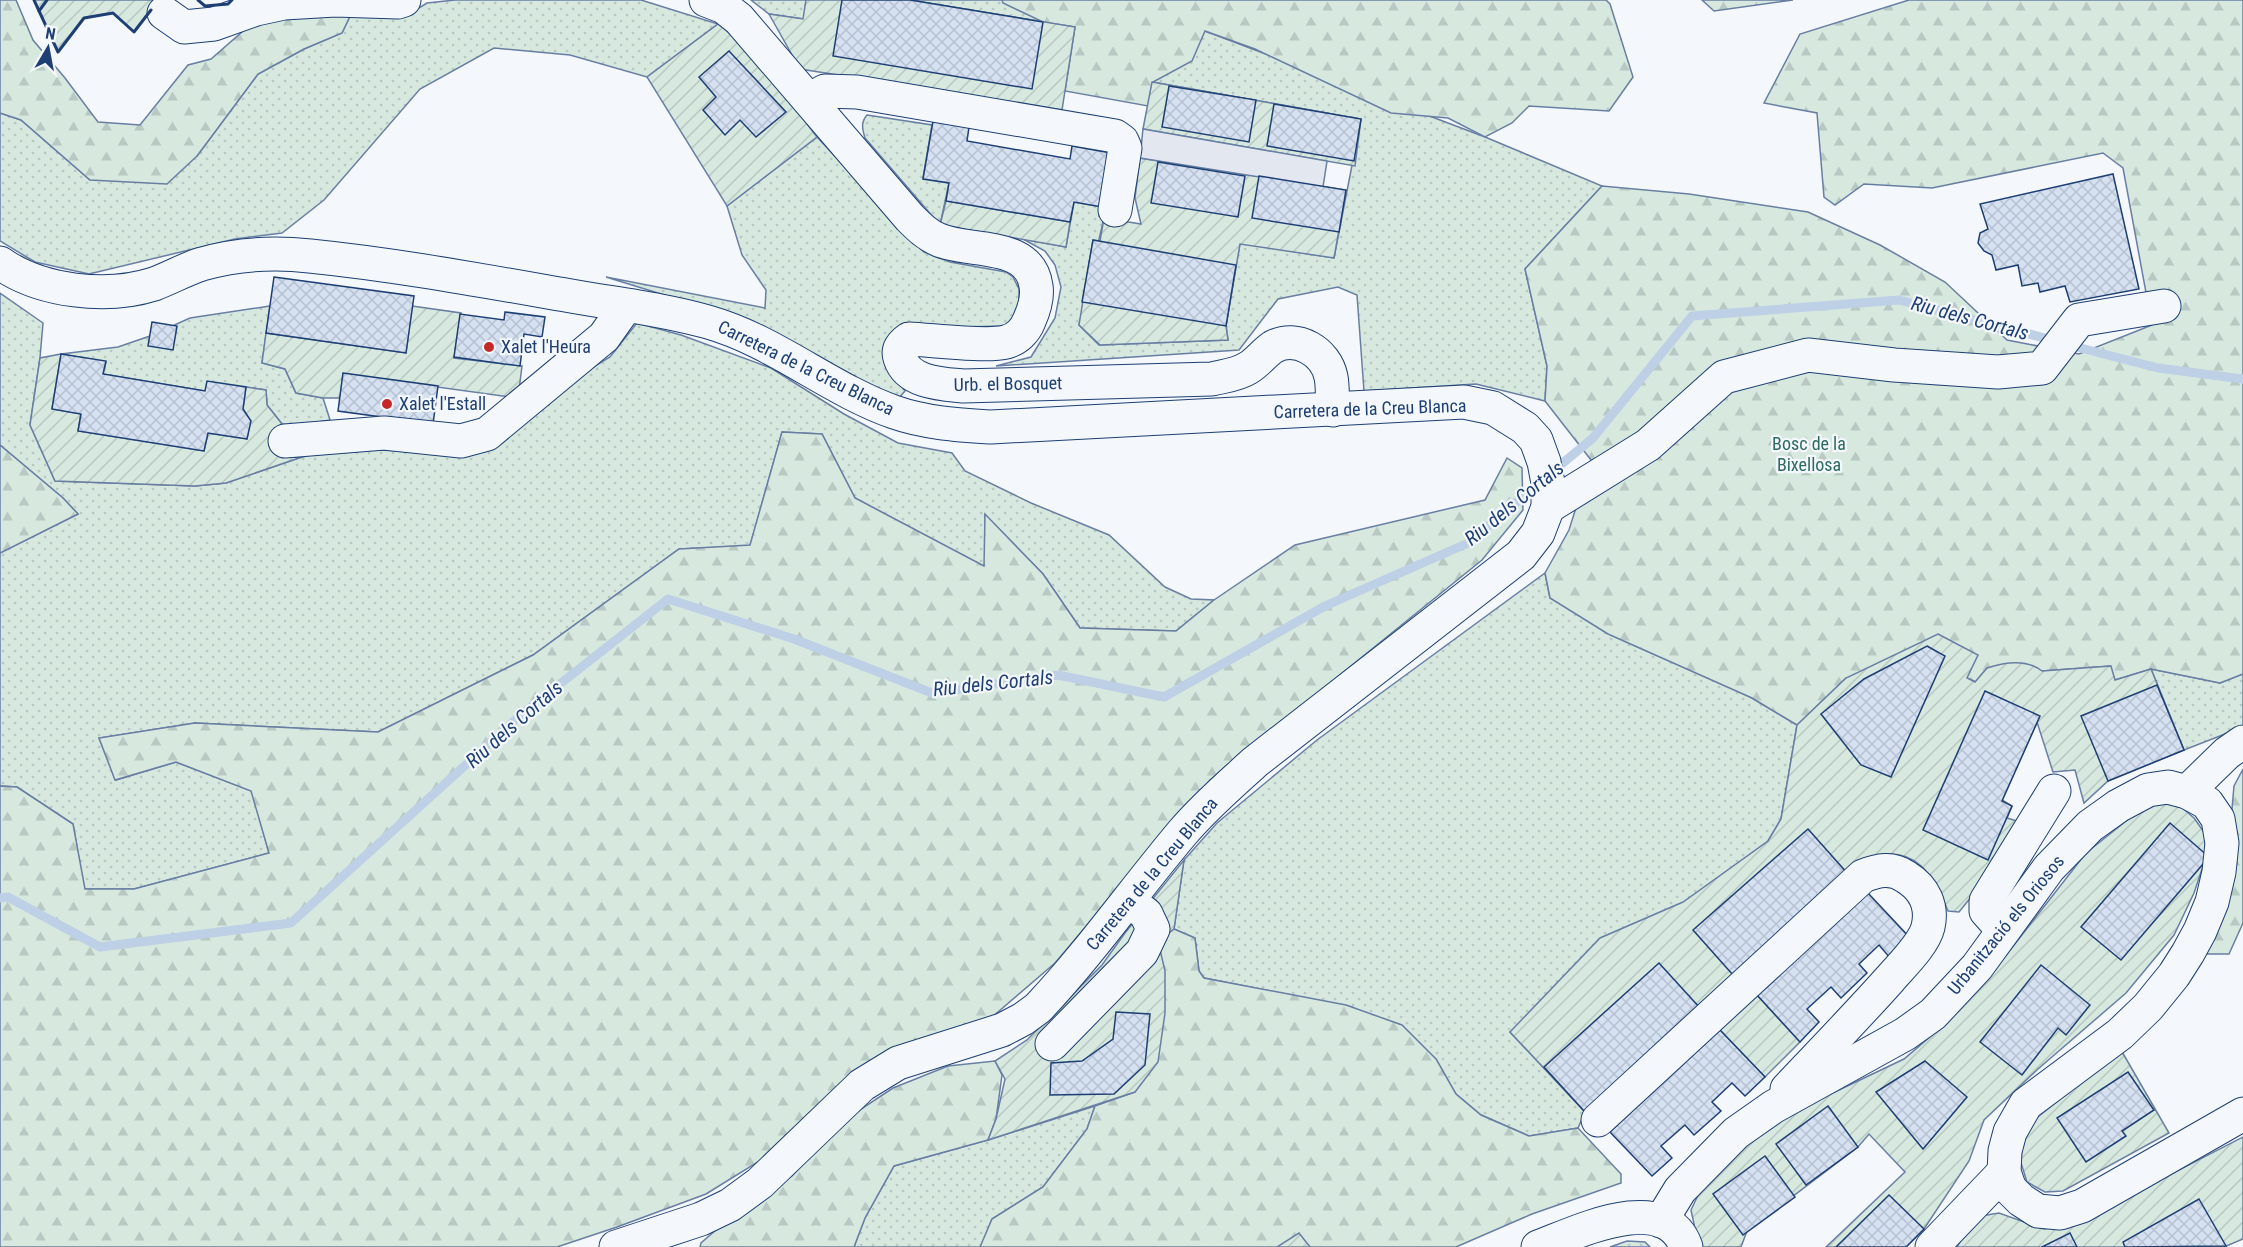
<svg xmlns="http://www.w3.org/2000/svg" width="2243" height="1247" viewBox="0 0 2243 1247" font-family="'Roboto Condensed',sans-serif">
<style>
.grass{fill:url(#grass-dots);stroke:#687fa3;stroke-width:1.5}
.forest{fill:url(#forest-firs);stroke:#687fa3;stroke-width:1.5}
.garden{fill:url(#garden-furrows);stroke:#687fa3;stroke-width:1.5}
.parking{fill:#e3e8f0;stroke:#687fa3;stroke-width:1.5}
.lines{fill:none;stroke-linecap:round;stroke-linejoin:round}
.stream{stroke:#bed0e5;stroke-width:9}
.building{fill:url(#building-cross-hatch);stroke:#1d3f73;stroke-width:1.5}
.minor-casing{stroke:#1d3f73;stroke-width:35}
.major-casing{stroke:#1d3f73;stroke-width:35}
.minor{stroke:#f4f7fb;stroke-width:33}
.major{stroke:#f4f7fb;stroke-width:33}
.wall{stroke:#1d3f73;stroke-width:3}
.poi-dot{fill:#c62828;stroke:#f4f7fb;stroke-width:2}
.labels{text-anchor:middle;stroke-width:4.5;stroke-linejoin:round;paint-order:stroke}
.poi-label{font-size:18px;fill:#1d3f73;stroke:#f4f7fb;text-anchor:start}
.street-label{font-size:18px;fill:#1d3f73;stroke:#f4f7fb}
.park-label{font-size:18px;fill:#2c6c60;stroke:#f4f7fb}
.water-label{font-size:20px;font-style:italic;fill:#1d3f73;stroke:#f4f7fb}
</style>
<defs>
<pattern id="grass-dots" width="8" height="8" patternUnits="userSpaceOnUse" patternTransform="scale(1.5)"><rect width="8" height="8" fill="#d7e8df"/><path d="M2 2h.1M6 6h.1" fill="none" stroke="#b8c8c3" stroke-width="1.8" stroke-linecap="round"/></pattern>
<pattern id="forest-firs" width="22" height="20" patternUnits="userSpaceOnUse" patternTransform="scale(1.5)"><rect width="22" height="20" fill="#d7e8df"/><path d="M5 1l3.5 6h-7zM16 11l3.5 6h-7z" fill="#b8c8c3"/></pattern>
<pattern id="garden-furrows" width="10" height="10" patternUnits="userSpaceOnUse" patternTransform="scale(1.5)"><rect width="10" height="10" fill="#d7e8df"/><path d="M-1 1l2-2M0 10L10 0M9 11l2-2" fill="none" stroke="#b8c8c3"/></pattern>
<pattern id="building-cross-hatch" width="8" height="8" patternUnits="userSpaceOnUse" patternTransform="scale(1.5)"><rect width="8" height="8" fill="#d5e0f0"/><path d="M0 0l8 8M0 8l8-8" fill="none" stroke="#b6c1d1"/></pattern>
</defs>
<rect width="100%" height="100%" fill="#f4f7fb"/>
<!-- grass -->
<g class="grass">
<path d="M 455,0 L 641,0 L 718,24 L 647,77 L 570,55 L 494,48 L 420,89 L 324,200 L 282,233 L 235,239 L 89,274 L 35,262 L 0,241 L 0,113 L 21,120 L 90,180 L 197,156 L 258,74 L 304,49 L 342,33 L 352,12 L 411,13 L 427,3 Z"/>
<path d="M 751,0 L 806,0 L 804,19 L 769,14 Z"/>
<path d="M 909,0 L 1017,0 L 1205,31 L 1485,137 L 1602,186 L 1525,269 L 1547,366 L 1545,401 L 1476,384 L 1364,391 L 1357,295 L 1338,287 L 1278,299 L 1239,350 L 996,366 L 1031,357 L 1055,318 L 1061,287 L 1055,265 L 1045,251 L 1023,239 L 1066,247 L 1074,202 L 1102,207 L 1099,216 L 1104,218 L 1079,325 L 1099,345 L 1228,340 L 1226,326 L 1240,243 L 1334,258 L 1361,119 L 1153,82 L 1148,106 L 1075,27 Z"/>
<path d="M 867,115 L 932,125 L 923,178 L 949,183 L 940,225 L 865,138 C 862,128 861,122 867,115 Z"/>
<path d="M 817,137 L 924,252 L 950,262 L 1006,272 L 1013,277 L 1019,289 L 1019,308 L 1012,320 L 1004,326 L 961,327 L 885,365 L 905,391 L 898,399 L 687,302 L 606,277 L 765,308 L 766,290 L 742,255 L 727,206 Z"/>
<path d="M 0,293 L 43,323 L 40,358 L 30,425 L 55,481 L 195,486 L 226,483 L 299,458 L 332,449 L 454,452 L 610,357 L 637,323 L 681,335 L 771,368 L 844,414 L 898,443 L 952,453 L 965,471 L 1031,503 L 1109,535 L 1165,587 L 1191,599 L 1214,600 L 1176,631 L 1080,628 L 1043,574 L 985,515 L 985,567 L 855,498 L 822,434 L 782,432 L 750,546 L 679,549 L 533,655 L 378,732 L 195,723 L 99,738 L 116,780 L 176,762 L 252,791 L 269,853 L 134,889 L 84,889 L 73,824 L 17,787 L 0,786 L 0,553 L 78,514 L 63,498 L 0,445 Z"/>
<path d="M 270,306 L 262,363 L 285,369 L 296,393 L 323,398 L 330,420 L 294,426 L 282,424 L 267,405 L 266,390 L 246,387 L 205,391 L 103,374 L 106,362 L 61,354 L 118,347 L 150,336 L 190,318 Z"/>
<path d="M 1545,573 L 1550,598 L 1752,698 L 1797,725 L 1781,819 L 1768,841 L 1510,1032 L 1585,1112 L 1578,1128 L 1529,1136 L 1481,1115 L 1456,1094 L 1436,1059 L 1352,1007 L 1204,978 L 1199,971 L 1195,938 L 1174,929 L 1184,860 L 1217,823 L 1317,740 Z"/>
<path d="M 2151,669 L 2220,683 L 2243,674 L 2243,727 L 2184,750 Z"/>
<path d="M 1095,1106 L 1087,1129 L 1043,1187 L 992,1219 L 981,1247 L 854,1247 L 865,1218 L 894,1166 L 988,1140 Z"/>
<path d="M 1627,1241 L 1645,1242 L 1650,1247 L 1610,1247 Z"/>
</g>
<!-- forest -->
<g class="forest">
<path d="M 0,0 L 16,0 L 33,40 L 65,78 L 98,122 L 140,125 L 188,65 L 211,59 L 250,25 L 323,12 L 352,12 L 342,33 L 304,49 L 258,74 L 197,156 L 167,184 L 90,180 L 21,120 L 0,113 Z"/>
<path d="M 1002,0 L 1606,0 L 1610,4 L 1633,77 L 1609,111 L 1529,106 L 1512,123 L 1485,137 L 1448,118 L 1391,113 L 1255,49 L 1205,31 L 1192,61 L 1153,82 L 1148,106 L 1065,91 L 1075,27 L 1043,22 L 1003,3 Z"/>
<path d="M 1702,0 L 1793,0 L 1714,11 Z"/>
<path d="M 1909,0 L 2243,0 L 2243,674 L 2220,683 L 2151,669 L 2115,680 L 2110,666 L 2042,671 L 1976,682 L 1967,678 L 1846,678 L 1797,725 L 1752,698 L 1608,634 L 1550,598 L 1545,573 L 1569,530 L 1591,460 L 1545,401 L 1547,366 L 1525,269 L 1602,186 L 1689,194 L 1808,212 L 1880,245 L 1945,282 L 2007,340 L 2079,354 L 2152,325 L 2123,168 L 2103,153 L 1932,188 L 1864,184 L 1835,205 L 1824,197 L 1817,113 L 1764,103 L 1800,34 Z"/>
<path d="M 782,432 L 822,434 L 855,498 L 984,566 L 985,514 L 1043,574 L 1080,628 L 1176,631 L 1214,600 L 1295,545 L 1485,500 L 1507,458 L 1522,468 L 1523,510 L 1482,560 L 1210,780 L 1055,963 L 991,1018 L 706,1194 L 617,1227 L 557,1247 L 0,1247 L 0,786 L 17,787 L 73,824 L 85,889 L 134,889 L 269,853 L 251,791 L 176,762 L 115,780 L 99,738 L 195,723 L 378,732 L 533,655 L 679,549 L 750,545 Z"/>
<path d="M 0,445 L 63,498 L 78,514 L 0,553 Z"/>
<path d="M 2243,769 L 2243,923 L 2229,954 L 2206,954 L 2231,820 L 2234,786 Z"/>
<path d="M 1174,929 L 1195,938 L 1199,971 L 1204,978 L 1346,1005 L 1402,1025 L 1436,1059 L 1456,1094 L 1481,1115 L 1529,1136 L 1578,1128 L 1621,1174 L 1621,1183 L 1532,1214 L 1456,1247 L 1310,1247 L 1303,1239 L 1285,1247 L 980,1247 L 992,1219 L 1043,1187 L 1087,1129 L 1095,1106 L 1135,1092 L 1158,940 Z"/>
<path d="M 995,1061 L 1002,1075 L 996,1119 L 988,1140 L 894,1166 L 865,1218 L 854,1247 L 700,1247 L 701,1243 L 716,1230 L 792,1176 L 846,1119 L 893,1088 L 948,1066 Z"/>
</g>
<!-- garden -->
<g class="garden">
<path d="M 34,0 L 158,0 L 134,32 L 113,13 L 84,18 L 58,52 Z"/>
<path d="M 806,0 L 910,0 L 1075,27 L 1062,110 L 800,69 L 769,14 L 803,19 Z"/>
<path d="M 718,24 C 758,54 787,98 817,137 L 727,206 L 647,77 Z"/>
<path d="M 1152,82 L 1361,119 L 1355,166 L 1143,129 Z"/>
<path d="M 1140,158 L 1346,190 L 1334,258 L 1240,244 L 1226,326 L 1228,340 L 1100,345 L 1079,325 L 1093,240 L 1100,241 L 1104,218 L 1141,224 L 1135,198 Z"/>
<path d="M 946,201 L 1070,222 L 1066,247 L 940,225 Z"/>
<path d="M 412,306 L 461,313 L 454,358 L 522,366 L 518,398 L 343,374 L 340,398 L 323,398 L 296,393 L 285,369 L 262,363 L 266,333 L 406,353 Z"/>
<path d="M 61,354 L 52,409 L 81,414 L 78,431 L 204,451 L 208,433 L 247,439 L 250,421 L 243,409 L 246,387 L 266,390 L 267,405 L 282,424 L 275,453 L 299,458 L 226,483 L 195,486 L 55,481 L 30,425 L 40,358 Z"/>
<path d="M 1938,634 L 1978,655 L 1967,678 L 1975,682 L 1987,668 C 2005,662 2027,659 2042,671 L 2111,666 L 2115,680 L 2151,669 L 2184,750 L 2108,781 L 2084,803 L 2075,770 L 2053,772 L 2037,722 L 2002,800 L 2012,806 L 2007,818 L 2017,821 L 1989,875 L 1959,912 L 1948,911 C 1933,875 1916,844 1870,857 L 1585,1112 L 1510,1032 L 1600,938 L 1683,902 L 1768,841 L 1781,819 L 1797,725 L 1846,678 Z"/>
<path d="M 2160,803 L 2180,806 L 2194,818 L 2206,835 L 2204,863 L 2194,893 L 2174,935 L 2126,993 L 2038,1069 L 1984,1120 L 1969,1161 L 1924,1229 L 1906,1247 L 1826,1247 L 1905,1172 L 1869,1134 L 1858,1147 L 1747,1231 L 1741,1247 L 1699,1247 L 1691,1210 L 1700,1191 L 1739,1149 L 1780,1118 L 1904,1059 L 1945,1024 L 2007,954 L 2086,853 L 2135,814 Z"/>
<path d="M 1184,860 L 1174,929 L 1158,941 L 1165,971 L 1165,1013 L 1158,1062 L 1135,1092 L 988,1140 L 996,1119 L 1005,1079 L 995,1061 L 1027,1040 L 1102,965 L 1125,933 Z"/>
<path d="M 1757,995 L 1800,1042 L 1765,1077 L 1720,1030 Z"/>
<path d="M 2121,1050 L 2169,1133 L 2063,1191 L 2045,1192 L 2027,1182 L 2021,1163 L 2022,1145 L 2029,1124 Z"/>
<path d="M 2243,1137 L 2243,1239 L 2224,1247 L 1957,1247 L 1972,1221 L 1981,1216 L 1999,1213 L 2044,1229 L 2076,1223 Z"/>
<path d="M 1299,1233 L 1310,1247 L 1277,1247 Z"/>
</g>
<!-- parking -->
<path class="parking" d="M 1143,129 L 1327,161 L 1323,187 L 1140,158 Z"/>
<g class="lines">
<!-- stream -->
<g class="stream">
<path d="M 2069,345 L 2158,368 L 2243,379"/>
<path d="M 1552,472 L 1593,438 L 1692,316 L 1899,300 L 2056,341"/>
<path d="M 0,898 L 8,897 L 100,947 L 291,923 L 523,713 L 668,599 L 794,639 L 932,693 L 1058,675 L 1164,697 L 1325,606 L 1468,543 L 1539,483"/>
</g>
</g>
<!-- building -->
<g class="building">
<path d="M 842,0 L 910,0 L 1043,22 L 1032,89 L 833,56 Z"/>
<path d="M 729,51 L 786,112 L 756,137 L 740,120 L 725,135 L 703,110 L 716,97 L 699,77 Z"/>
<path d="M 1169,86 L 1256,100 L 1249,142 L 1162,127 Z"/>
<path d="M 1274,104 L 1361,119 L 1354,161 L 1267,146 Z"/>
<path d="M 933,121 L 969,127 L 967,141 L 1070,159 L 1072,146 L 1111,153 L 1102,207 L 1074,202 L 1070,222 L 946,201 L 949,183 L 923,179 Z"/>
<path d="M 1158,162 L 1245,176 L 1238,217 L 1151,203 Z"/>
<path d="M 2113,174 L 2139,289 L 2070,302 L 2065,286 L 2040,292 L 2038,283 L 2022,286 L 2018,265 L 1996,270 L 1992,255 L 1984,251 L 1978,243 L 1980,233 L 1988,229 L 1980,204 Z"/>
<path d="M 1259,176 L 1346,190 L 1339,232 L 1252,218 Z"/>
<path d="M 1093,240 L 1236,265 L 1226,326 L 1082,302 Z"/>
<path d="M 274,277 L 414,296 L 406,353 L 266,333 Z"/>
<path d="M 505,312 L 545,317 L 542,337 L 524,334 L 520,366 L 454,357 L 460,314 L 504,320 Z"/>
<path d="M 152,322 L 177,326 L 173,350 L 148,346 Z"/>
<path d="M 61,354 L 106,361 L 103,374 L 205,391 L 207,381 L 246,387 L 243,409 L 251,421 L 247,439 L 208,433 L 204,451 L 78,431 L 81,414 L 52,409 Z"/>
<path d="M 343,373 L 438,386 L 433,424 L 338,411 Z"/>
<path d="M 1927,646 L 1945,656 L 1891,777 L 1861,765 L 1821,714 L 1864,679 Z"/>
<path d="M 2157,685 L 2184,750 L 2108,781 L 2081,716 Z"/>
<path d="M 1985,691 L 2040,716 L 2002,801 L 2012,806 L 1988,860 L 1923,830 Z"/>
<path d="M 2170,823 L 2209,857 L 2121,960 L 2081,927 Z"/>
<path d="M 1808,829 L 1848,874 L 1733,975 L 1693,930 Z"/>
<path d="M 1867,892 L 1912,940 L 1891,959 L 1879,945 L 1859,964 L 1867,973 L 1841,998 L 1831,987 L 1807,1009 L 1819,1022 L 1800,1042 L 1757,995 Z"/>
<path d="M 1659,963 L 1700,1008 L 1585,1112 L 1544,1067 Z"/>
<path d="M 2041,965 L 2090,1005 L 2066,1035 L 2058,1028 L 2022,1075 L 1980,1042 Z"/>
<path d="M 1116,1012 L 1150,1014 L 1145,1065 L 1114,1094 L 1050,1095 L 1051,1063 L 1082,1061 L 1113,1039 Z"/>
<path d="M 1720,1030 L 1765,1077 L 1745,1096 L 1732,1083 L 1712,1102 L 1721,1111 L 1694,1135 L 1685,1125 L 1661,1146 L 1672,1158 L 1652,1176 L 1610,1132 Z"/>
<path d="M 1925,1061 L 1967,1097 L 1923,1149 L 1876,1092 Z"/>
<path d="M 2128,1072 L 2154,1110 L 2122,1131 L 2126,1136 L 2086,1162 L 2057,1118 Z"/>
<path d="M 1828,1106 L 1858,1147 L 1806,1185 L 1776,1144 Z"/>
<path d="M 1765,1156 L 1795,1197 L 1743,1235 L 1713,1194 Z"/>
<path d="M 1889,1195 L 1924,1229 L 1906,1247 L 1836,1247 Z"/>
<path d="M 2199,1199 L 2226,1246 L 2125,1247 L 2123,1242 Z"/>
<path d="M 2070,1233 L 2077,1247 L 2042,1247 Z"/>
</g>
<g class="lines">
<!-- minor casing -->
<g class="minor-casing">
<g id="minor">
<path d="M 706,0 L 724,7 L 739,19 L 910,218 C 919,227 927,235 939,240 C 970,253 1030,241 1036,286 C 1038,298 1034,310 1029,321 C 1025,331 1017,339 1006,342 C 986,347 932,340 909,339 C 902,344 897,349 900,358 C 908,383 942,384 963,386 L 1212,379 C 1224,376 1237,375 1248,368 C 1257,363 1264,353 1273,347 C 1297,334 1326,352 1331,377 C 1333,387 1332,399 1333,410"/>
<path d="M 164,13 L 184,27 L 214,24 L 256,9 L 284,3 L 335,0 L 398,2 L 404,0"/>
<path d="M 809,100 L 825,91 L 857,92 L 1115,136 L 1122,141 L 1125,148 L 1115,210"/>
<path d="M 285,441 L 384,433 L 461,441 L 487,434 L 604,337 L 626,306"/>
<path d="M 1548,507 L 1648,445 L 1724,377 L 1808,355 L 1894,365 L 1998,372 L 2042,368 L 2079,320 L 2164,306"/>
<path d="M 2187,792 L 2227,753 L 2243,742"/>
<path d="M 2003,930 L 1986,911 L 1986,901 L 2054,791"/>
<path d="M 1052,1044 L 1142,952 L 1153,929 L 1146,914 L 1129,901"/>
<path d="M 1598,1120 L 1863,876 C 1878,870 1892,867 1906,877 C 1924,888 1933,906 1928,927 C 1924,944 1902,965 1890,979 C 1857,1016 1822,1052 1787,1089"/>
<path d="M 1661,1221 L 1680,1190 L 1736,1133 L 1773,1107 L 1905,1034 L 1933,1014 L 1977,967 L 2049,868 L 2090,826 L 2118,806 L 2148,790 L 2168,787 L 2187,792 L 2207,803 L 2218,819 L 2222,843 L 2219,872 L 2212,902 L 2200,931 L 2188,953 L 2174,975 L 2148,1007 L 2120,1034 L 2026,1104 L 2010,1132 L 2005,1151 L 2004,1172 L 2010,1189 L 2021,1200 L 2038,1211 L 2060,1213 L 2082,1206 L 2243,1114"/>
<path d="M 1932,1247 L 2004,1172"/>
</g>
</g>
<!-- major casing -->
<g class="major-casing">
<g id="major">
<path d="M 0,263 C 41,292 107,299 154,284 C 170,278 186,269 202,264 C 237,254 274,252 310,256 C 398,265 484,281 571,296 C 616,304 663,309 708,322 C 775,341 829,389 894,412 C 925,423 959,425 991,427 L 1464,402 L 1493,408 L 1525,428 L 1536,440 L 1544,462 L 1548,483 L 1548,507 L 1538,533 L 1521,555 L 1255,762 C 1231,784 1205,806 1183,832 C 1134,890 1090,953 1038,1008 L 1023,1019 L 1002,1030 L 898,1063 L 862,1085 L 760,1183 L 730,1205 L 701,1219 L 616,1247"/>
<path d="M 1538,1247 C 1576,1233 1665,1188 1686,1247"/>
</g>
</g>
<!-- minor -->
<use href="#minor" class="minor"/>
<!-- major -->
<use href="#major" class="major"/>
<!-- wall -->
<g class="wall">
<path d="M 34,0 L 58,52 L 84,18 L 113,13 L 134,32 L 151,10"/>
<path d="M 198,0 L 205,6 L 228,4 L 232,0"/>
<path d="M 39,11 L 47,0"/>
</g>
</g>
<!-- markers -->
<g class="poi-dot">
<circle cx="489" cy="347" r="6"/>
<circle cx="387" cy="404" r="6"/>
</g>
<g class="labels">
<!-- poi labels -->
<g class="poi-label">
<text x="501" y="353">Xalet l'Heura</text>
<text x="399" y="410">Xalet l'Estall</text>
</g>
<!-- street labels -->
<g class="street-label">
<text transform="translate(806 368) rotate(26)" y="6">Carretera de la Creu Blanca</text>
<text transform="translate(1008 384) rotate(-1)" y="6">Urb. el Bosquet</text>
<text transform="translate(1370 409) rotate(-2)" y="6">Carretera de la Creu Blanca</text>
<text transform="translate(1152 874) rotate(-50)" y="6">Carretera de la Creu Blanca</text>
<text transform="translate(2006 925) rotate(-51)" y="6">Urbanització els Oriosos</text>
</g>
<!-- park labels -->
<g class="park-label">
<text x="1809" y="450">Bosc de la<tspan x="1809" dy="21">Bixellosa</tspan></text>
</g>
<!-- water labels -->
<g class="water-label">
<text transform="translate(1970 318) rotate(15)" y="7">Riu dels Cortals</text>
<text transform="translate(1514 503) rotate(-39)" y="7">Riu dels Cortals</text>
<text transform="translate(993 683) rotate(-6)" y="7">Riu dels Cortals</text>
<text transform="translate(514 724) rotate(-41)" y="7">Riu dels Cortals</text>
</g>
</g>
<!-- north arrow -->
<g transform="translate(48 48) rotate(10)" stroke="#f4f7fb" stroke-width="4.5" paint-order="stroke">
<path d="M0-4.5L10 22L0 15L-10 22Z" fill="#1d3f73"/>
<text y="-9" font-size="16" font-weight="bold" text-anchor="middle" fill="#1d3f73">N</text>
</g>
</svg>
